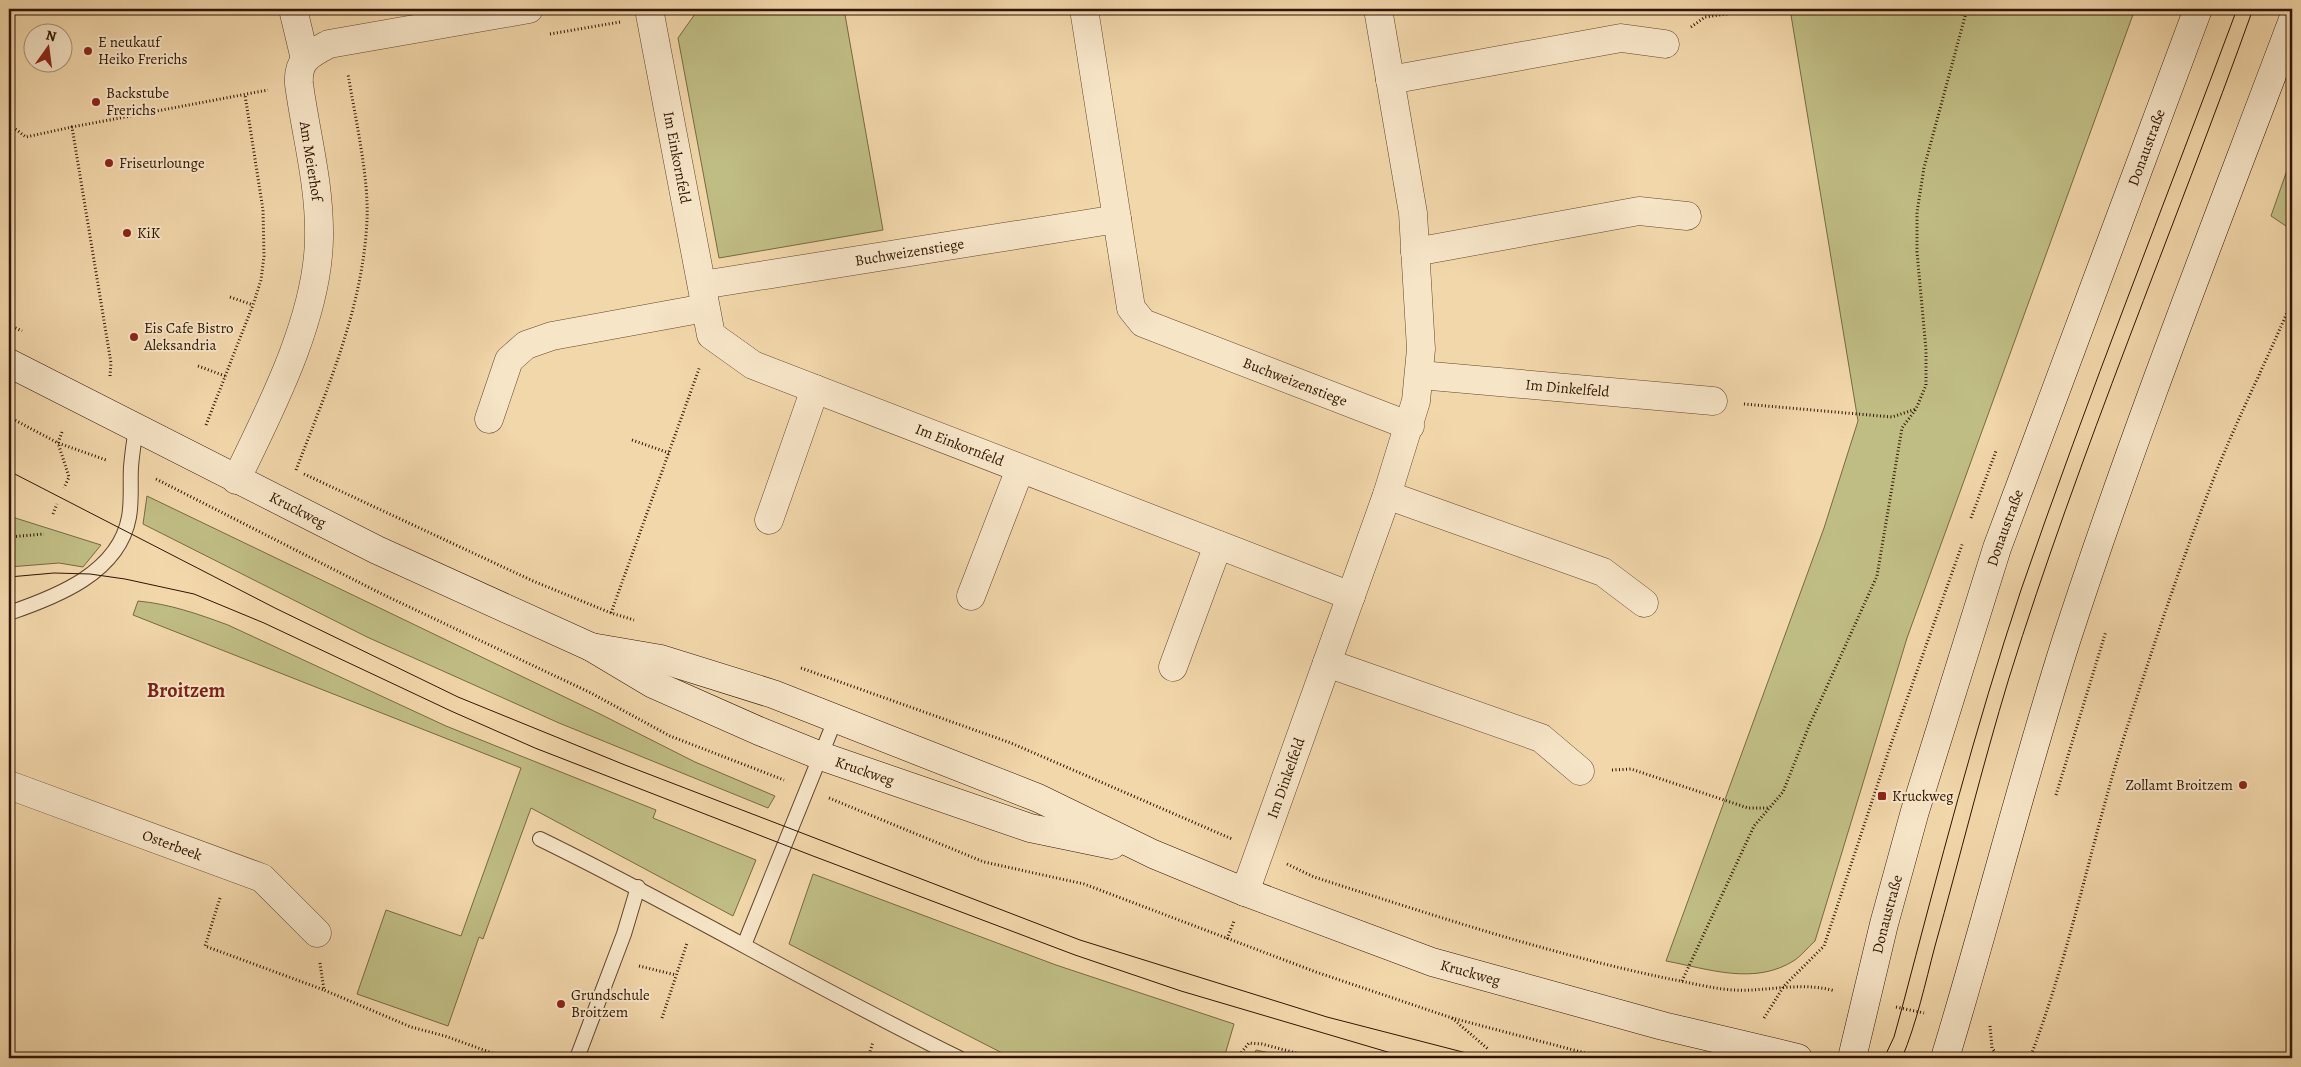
<svg xmlns="http://www.w3.org/2000/svg" width="2301" height="1067" viewBox="0 0 2301 1067" font-family="Alegreya,serif">
<style>
.green{fill:#c0bd84;stroke:#786942}
.lines{fill:none;stroke-linecap:round;stroke-linejoin:round}
.lane-casing{stroke:#60462b;stroke-width:16}
.street-casing{stroke:#60462b;stroke-width:29}
.secondary-casing{stroke:#2f1500;stroke-width:29}
.path{stroke:#2f1500;stroke-width:3;stroke-dasharray:1 2.5;stroke-linecap:butt}
.lane{stroke:#f7e5c8;stroke-width:14}
.street{stroke:#f7e5c8;stroke-width:28}
.secondary{stroke:#f7e5c8;stroke-width:28}
.tram{stroke:#2f1500;stroke-width:1}
.poi-dot{fill:#8f2418;stroke:#f7e5c8;stroke-width:2}
.labels{text-anchor:middle;stroke-width:4;stroke-linejoin:round;paint-order:stroke}
.poi-label{font-size:15px;fill:#2f1500;stroke:#f7e5c8;text-anchor:start}
.street-label{font-size:15px;fill:#2f1500;stroke:#f7e5c8}
.district-label{font-size:20px;font-weight:bold;fill:#7a1f14;stroke:#f7e5c8}
</style>
<rect width="100%" height="100%" fill="#f2d7ab"/>
<filter id="stains"><feTurbulence type="fractalNoise" baseFrequency=".004" numOctaves="4"/><feColorMatrix values="0 0 0 0 .2 0 0 0 0 .09 0 0 0 0 .02 0 0 0 .5 -.17"/></filter>
<radialGradient id="worn" r=".72"><stop offset=".6" stop-color="#630" stop-opacity="0"/><stop offset="1" stop-color="#630" stop-opacity=".3"/></radialGradient>
<!-- green -->
<g class="green">
<path d="M 730,9 L 844,9 L 883,230 L 719,258 L 678,38 L 695,14 Z"/>
<path d="M 1790,9 L 2135,9 L 1907,638 L 1815,941 C 1808,947 1802,955 1795,960 C 1755,986 1709,969 1666,961 L 1824,528 L 1858,421 Z"/>
<path d="M 2292,156 L 2292,230 L 2271,216 Z"/>
<path d="M 147,496 L 600,714 L 695,762 L 775,796 L 768,808 L 559,723 L 367,637 L 143,524 Z"/>
<path d="M 9,516 L 101,545 L 83,567 L 59,563 L 9,567 Z"/>
<path d="M 138,601 C 170,604 198,614 228,625 L 446,726 L 656,810 L 653,818 L 756,860 L 733,916 L 531,808 L 483,939 L 479,937 L 448,1026 L 357,994 L 386,910 L 461,936 L 521,768 L 133,615 Z"/>
<path d="M 813,874 L 1056,965 L 1234,1024 L 1224,1058 L 1012,1058 L 789,944 Z"/>
<path d="M 1256,1050 L 1293,1058 L 1253,1058 Z"/>
</g>
<g class="lines">
<!-- lane casing -->
<g class="lane-casing">
<g id="lane">
<path d="M 9,613 C 56,597 119,573 129,517 C 132,500 130,484 131,467 C 132,454 134,441 136,429"/>
<path d="M 540,839 C 682,908 817,989 959,1058"/>
<path d="M 744,945 L 835,720"/>
<path d="M 577,1058 L 624,934 L 638,887"/>
</g>
</g>
<!-- street casing -->
<g class="street-casing">
<g id="street">
<path d="M 293,9 L 305,59"/>
<path id="s1" d="M 649,9 L 711,335 L 753,365 L 1351,596"/>
<path id="s2" d="M 1084,9 L 1131,308 L 1143,323 L 1410,426"/>
<path d="M 1390,80 L 1621,38 L 1665,44"/>
<path d="M 1415,252 L 1639,211 L 1687,216"/>
<path id="s3" d="M 702,285 L 1117,219"/>
<path id="s4" d="M 1420,375 L 1713,401"/>
<path d="M 489,419 L 509,360 L 526,345 L 552,336 L 705,308"/>
<path d="M 236,480 C 270,410 318,318 319,238 C 320,184 306,136 299,84 C 297,60 310,54 329,44 L 529,9"/>
<path d="M 1387,495 L 1603,572 L 1644,603"/>
<path d="M 769,520 L 815,389"/>
<path d="M 971,596 L 1020,469"/>
<path d="M 1327,663 L 1541,738 L 1580,771"/>
<path d="M 1173,667 L 1218,545"/>
<path id="s5" d="M 9,785 L 262,878 L 317,933"/>
<path id="s6" d="M 1245,892 L 1387,495 L 1416,401 L 1421,349 L 1413,213 L 1378,9"/>
</g>
</g>
<!-- secondary casing -->
<g class="secondary-casing">
<g id="secondary">
<path id="s7" d="M 9,363 L 377,550 L 591,647 L 653,684 L 759,731 L 821,756 L 1030,828 L 1112,845"/>
<path id="s8" d="M 591,647 L 661,659 L 773,694 L 1038,798 L 1153,854 L 1245,892 L 1432,962 L 1663,1026 L 1798,1058"/>
<path id="s9" d="M 1852,1058 L 1884,924 L 1915,811 L 1997,548 L 2198,9"/>
<path d="M 1945,1058 C 1987,920 2022,779 2066,641 C 2134,432 2215,227 2292,22"/>
</g>
</g>
<!-- path -->
<g class="path">
<path d="M 1945,9 L 1965,15"/>
<path d="M 680,12 L 698,9"/>
<path d="M 1691,27 L 1705,17 L 1762,9"/>
<path d="M 550,34 L 620,22"/>
<path d="M 9,127 L 14,128 L 26,137 L 72,127"/>
<path d="M 230,297 L 253,305"/>
<path d="M 9,325 L 22,331"/>
<path d="M 198,366 L 225,376"/>
<path d="M 110,376 L 111,363 L 72,127 L 268,90"/>
<path d="M 1744,404 L 1892,417 L 1916,409"/>
<path d="M 9,417 L 58,443 L 106,460"/>
<path d="M 206,425 L 253,305 L 261,280 L 264,256 L 263,210 L 245,95"/>
<path d="M 62,432 L 58,443 L 69,477 L 64,488"/>
<path d="M 632,440 L 669,453"/>
<path d="M 296,470 C 327,389 363,308 367,220 C 369,177 355,117 348,74"/>
<path d="M 304,474 L 533,581 L 611,613 L 634,620"/>
<path d="M 156,479 L 382,594 L 591,693 L 670,736 L 784,780"/>
<path d="M 53,514 L 57,504"/>
<path d="M 1971,518 L 1996,451"/>
<path d="M 9,537 L 44,534"/>
<path d="M 611,613 L 700,366"/>
<path d="M 801,668 L 1011,743 L 1232,839"/>
<path d="M 1612,770 L 1631,769 L 1748,808 L 1769,808"/>
<path d="M 2056,795 L 2106,631"/>
<path d="M 829,798 L 984,862 L 1084,884 L 1316,972 L 1452,1018 L 1604,1058"/>
<path d="M 1287,864 L 1314,877 C 1436,916 1558,957 1685,982 C 1700,985 1717,989 1733,990 C 1767,992 1801,981 1835,991"/>
<path d="M 220,898 L 205,946 L 324,990"/>
<path d="M 1227,939 L 1234,921"/>
<path d="M 320,963 L 324,990 L 411,1027 L 445,1036 L 506,1058"/>
<path d="M 639,966 L 676,975"/>
<path d="M 1682,981 L 1754,826 L 1783,792 L 1809,726 L 1877,576 L 1902,428 L 1916,409 L 1926,385 L 1926,350 L 1917,252 L 1917,212 L 1924,168 L 1967,9"/>
<path d="M 1896,1007 L 1924,1013"/>
<path d="M 662,1018 L 687,943"/>
<path d="M 1452,1018 L 1488,1049"/>
<path d="M 1764,1018 L 1784,986 L 1824,946 L 1891,744 L 1963,542"/>
<path d="M 1990,1026 L 1992,1048 L 1999,1058"/>
<path d="M 868,1058 L 873,1042"/>
<path d="M 1237,1058 L 1249,1043 L 1262,1044 L 1315,1058"/>
<path d="M 2030,1058 C 2070,954 2091,843 2124,737 C 2153,647 2182,558 2217,470 C 2240,413 2268,358 2292,301"/>
</g>
<!-- lane -->
<use href="#lane" class="lane"/>
<!-- street -->
<use href="#street" class="street"/>
<!-- secondary -->
<use href="#secondary" class="secondary"/>
<!-- tram -->
<g class="tram">
<path d="M 9,471 L 275,608 L 458,697 L 625,765 L 1080,940 L 1327,1017 L 1486,1058"/>
<path d="M 9,577 L 54,573 L 90,574 L 125,579 L 194,594 L 264,623 L 451,711 L 535,748 L 813,856 L 1075,955 L 1181,991 L 1408,1058"/>
<path d="M 1884,1058 L 1894,1037 L 1902,1008 C 1939,868 1975,728 2021,590 C 2088,395 2165,203 2237,9"/>
<path d="M 1902,1058 C 1917,1022 1925,984 1935,946 C 1960,857 1982,767 2009,678 C 2080,451 2173,232 2253,9"/>
</g>
</g>
<!-- markers -->
<g class="poi-dot">
<circle cx="88" cy="51" r="5"/>
<circle cx="96" cy="102" r="5"/>
<circle cx="109" cy="163" r="5"/>
<circle cx="127" cy="233" r="5"/>
<circle cx="134" cy="337" r="5"/>
<circle cx="2243" cy="785" r="5"/>
<rect x="1877" y="791" width="10" height="10" rx="2.5"/>
<circle cx="561" cy="1004" r="5"/>
</g>
<g class="labels">
<!-- poi labels -->
<g class="poi-label">
<text x="98" y="47">E neukauf<tspan x="98" dy="17">Heiko Frerichs</tspan></text>
<text x="106" y="98">Backstube<tspan x="106" dy="17">Frerichs</tspan></text>
<text x="119" y="168">Friseurlounge</text>
<text x="137" y="238">KiK</text>
<text x="144" y="333">Eis Cafe Bistro<tspan x="144" dy="17">Aleksandria</tspan></text>
<text x="2233" y="790" text-anchor="end">Zollamt Broitzem</text>
<text x="1892" y="801">Kruckweg</text>
<text x="571" y="1000">Grundschule<tspan x="571" dy="17">Broitzem</tspan></text>
</g>
<!-- street labels -->
<g class="street-label">
<text dy="5" stroke="none"><textPath href="#s9" startOffset="958">Donaustraße</textPath></text>
<text dy="5" stroke="none"><textPath href="#s1" startOffset="151">Im Einkornfeld</textPath></text>
<text transform="translate(311 161) rotate(81)" y="5">Am Meierhof</text>
<text dy="5" stroke="none"><textPath href="#s3" startOffset="210">Buchweizenstiege</textPath></text>
<text dy="5" stroke="none"><textPath href="#s2" startOffset="485">Buchweizenstiege</textPath></text>
<text dy="5" stroke="none"><textPath href="#s4" startOffset="148">Im Dinkelfeld</textPath></text>
<text dy="5" stroke="none"><textPath href="#s1" startOffset="605">Im Einkornfeld</textPath></text>
<text dy="5" stroke="none"><textPath href="#s7" startOffset="324">Kruckweg</textPath></text>
<text dy="5" stroke="none"><textPath href="#s9" startOffset="552">Donaustraße</textPath></text>
<text dy="5" stroke="none"><textPath href="#s7" startOffset="949">Kruckweg</textPath></text>
<text dy="5" stroke="none"><textPath href="#s6" startOffset="121">Im Dinkelfeld</textPath></text>
<text dy="5" stroke="none"><textPath href="#s5" startOffset="174">Osterbeek</textPath></text>
<text dy="5" stroke="none"><textPath href="#s9" startOffset="148">Donaustraße</textPath></text>
<text dy="5" stroke="none"><textPath href="#s8" startOffset="940">Kruckweg</textPath></text>
</g>
<!-- district labels -->
<g class="district-label">
<text x="186" y="697">Broitzem</text>
</g>
</g>
<!-- margin -->
<rect width="2301" height="1067" fill="none" stroke="#f2d7ab" stroke-width="30"/>
<rect x="10" y="10" width="2281" height="1047" fill="none" stroke="#2f1500" stroke-width="2.5"/>
<rect x="15" y="15" width="2271" height="1037" fill="none" stroke="#2f1500"/>
<!-- north arrow -->
<g transform="translate(48 48) rotate(14)"><circle r="24" fill="#f7e5c8" stroke="#a79278"/>
<path d="M0-4L9 19L0 12L-9 19Z" fill="#8f2418"/>
<text y="-8" font-size="14" font-weight="bold" text-anchor="middle" fill="#2f1500">N</text>
</g>
<rect width="100%" height="100%" filter="url(#stains)"/>
<rect width="100%" height="100%" fill="url(#worn)"/>
</svg>
